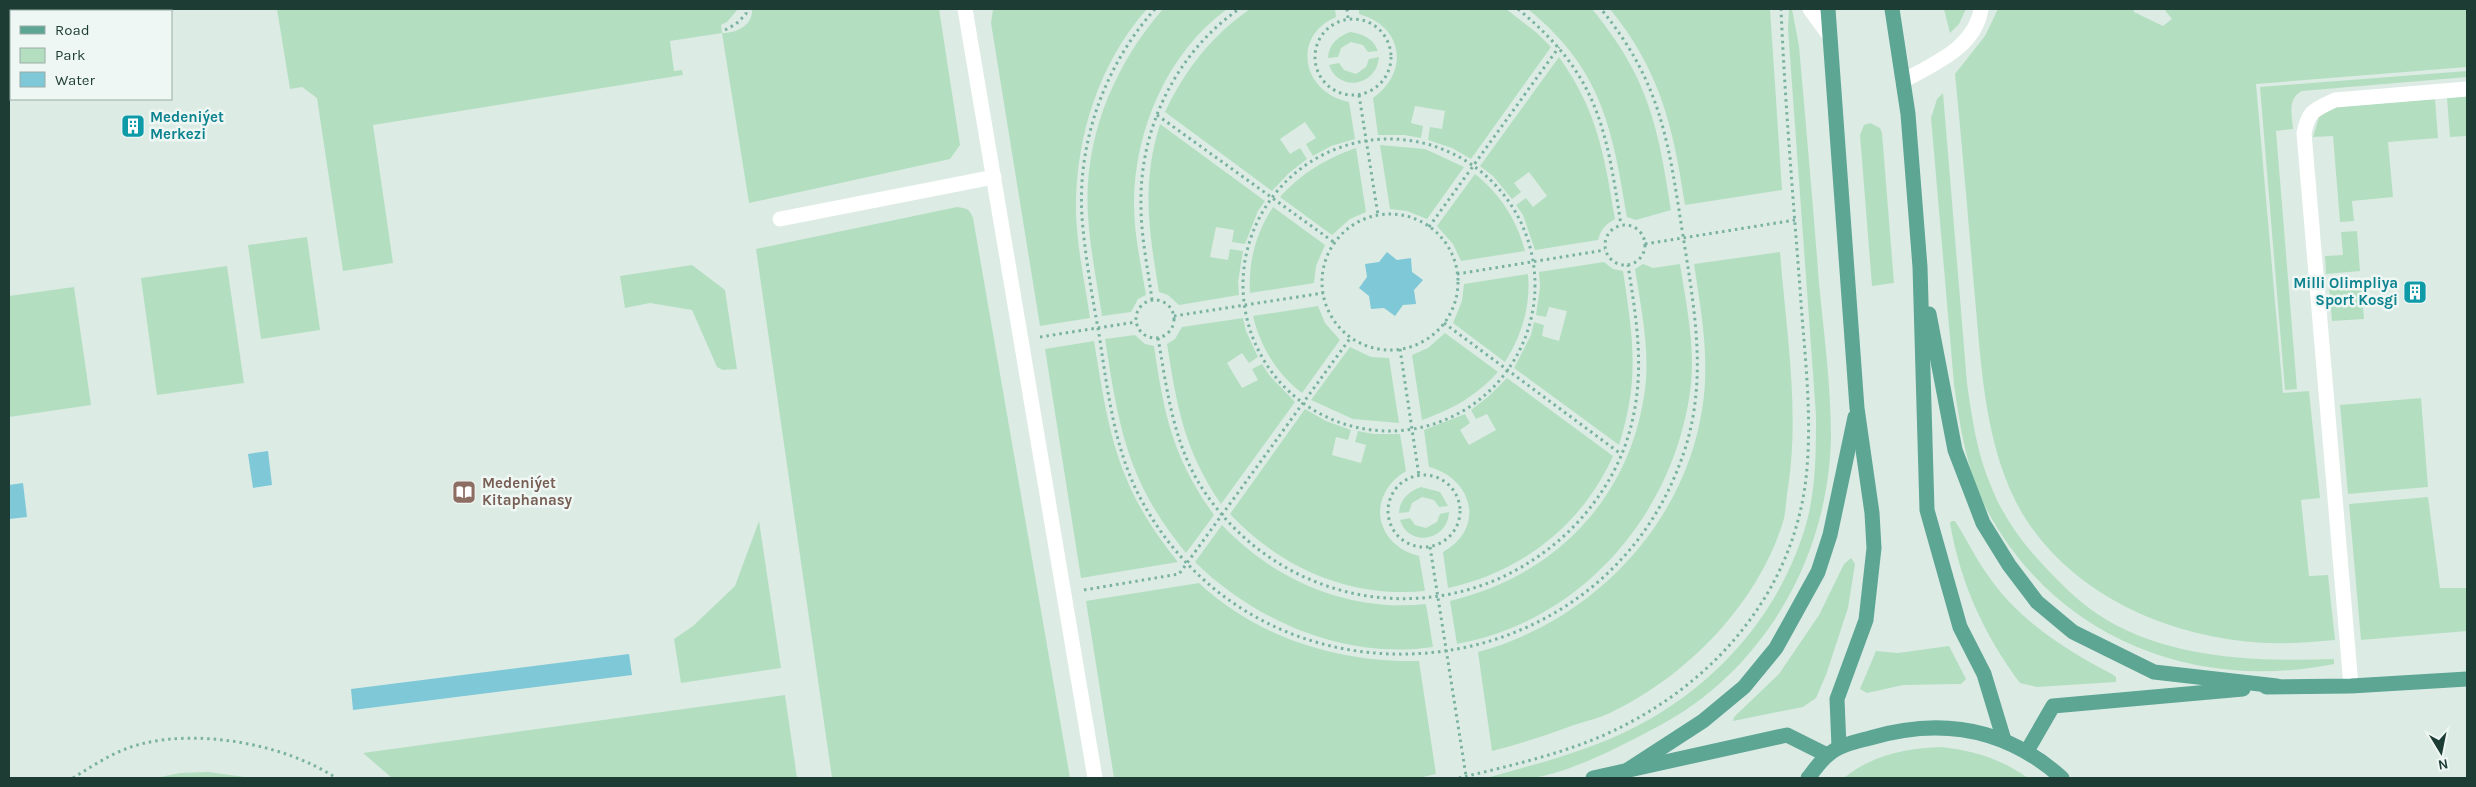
<svg xmlns="http://www.w3.org/2000/svg" width="2476" height="787" viewBox="0 0 2476 787" font-family="Karla,sans-serif">
<style>
.green{fill:#b3dfc0}
.water{fill:#7ec8d7}
.lines{fill:none;stroke-linecap:round;stroke-linejoin:round}
.path{stroke:#7ab2a2;stroke-width:3;stroke-dasharray:2.5 4;stroke-linecap:butt}
.minor{stroke:#fff;stroke-width:15}
.major{stroke:#5da694;stroke-width:15}
.labels{text-anchor:middle;stroke-width:5;stroke-linejoin:round;paint-order:stroke}
.culture-label{font-size:15px;font-weight:bold;fill:#0d838f;stroke:#eef7f3;text-anchor:start}
.education-label{font-size:15px;font-weight:bold;fill:#785e54;stroke:#eef7f3;text-anchor:start}
</style>
<rect width="100%" height="100%" fill="#ddebe5"/>
<!-- green -->
<g class="green">
<path d="M 277,9 L 738,9 L 727,22 L 721,25 L 722,33 C 737,33 753,25 752,9 L 939,9 L 960,145 L 950,159 L 749,203 L 722,33 L 670,41 L 674,71 L 682,70 L 683,75 L 373,125 L 393,263 L 343,271 L 317,98 L 302,87 L 290,89 Z"/>
<path d="M 993,9 L 1147,9 C 1098,64 1075,140 1076,212 C 1077,248 1085,283 1090,318 L 1040,326 L 991,23 Z"/>
<path d="M 1163,9 L 1227,9 C 1167,53 1134,131 1134,204 C 1134,234 1141,265 1146,295 L 1138,299 L 1131,312 L 1102,316 C 1097,283 1090,249 1088,215 C 1083,139 1114,65 1163,9 Z"/>
<path d="M 1250,9 L 1335,9 L 1336,17 C 1291,36 1302,93 1349,102 L 1355,139 L 1331,146 L 1313,156 L 1306,144 L 1316,138 L 1305,122 L 1280,139 L 1290,154 L 1300,148 L 1307,159 L 1289,173 L 1272,191 L 1165,112 C 1185,70 1211,36 1250,9 Z"/>
<path d="M 1359,9 L 1506,9 L 1537,33 L 1551,47 L 1471,159 L 1452,148 L 1428,140 L 1430,127 L 1442,129 L 1445,111 L 1415,106 L 1411,123 L 1423,126 L 1421,138 L 1404,135 L 1378,135 L 1373,98 C 1410,72 1403,26 1359,14 Z"/>
<path d="M 1528,9 L 1592,9 C 1648,77 1658,125 1671,210 L 1636,220 L 1627,217 C 1612,127 1602,70 1528,9 Z"/>
<path d="M 1610,9 L 1770,9 L 1782,190 L 1685,205 C 1673,127 1661,72 1610,9 Z"/>
<path d="M 1789,9 L 1792,9 L 1799,46 C 1806,125 1813,204 1819,283 C 1824,334 1831,386 1831,437 C 1829,556 1764,671 1657,727 C 1623,745 1570,773 1532,778 C 1517,780 1501,778 1486,778 C 1533,765 1581,753 1625,732 C 1711,691 1777,619 1805,528 C 1816,492 1816,452 1816,415 L 1788,29 Z"/>
<path d="M 1944,9 L 1966,9 L 1959,24 L 1950,33 Z"/>
<path d="M 1998,9 L 2134,9 L 2134,12 L 2163,26 L 2172,19 L 2164,9 L 2467,9 L 2467,67 L 2256,84 L 2283,393 L 2309,391 L 2320,498 L 2301,500 L 2309,576 L 2328,575 L 2335,640 C 2305,643 2272,645 2242,641 C 2151,631 2057,584 2015,500 C 1983,434 1981,359 1974,287 C 1968,216 1962,145 1955,74 L 1985,36 Z"/>
<path d="M 1350,32 C 1363,34 1373,38 1378,51 L 1368,52 L 1363,45 L 1351,42 L 1341,48 L 1338,57 L 1328,58 C 1329,44 1337,37 1350,32 Z"/>
<path d="M 1379,57 C 1377,86 1339,93 1329,65 L 1339,63 L 1344,70 L 1356,74 L 1366,67 L 1369,59 Z"/>
<path d="M 1559,57 C 1598,112 1604,154 1615,219 C 1606,224 1601,229 1598,240 L 1535,250 L 1523,215 L 1516,205 L 1526,198 L 1533,207 L 1547,196 L 1529,172 L 1514,183 L 1521,192 L 1512,199 L 1493,176 L 1480,166 Z"/>
<path d="M 2467,71 L 2467,77 L 2302,91 C 2287,99 2292,114 2293,129 L 2276,131 L 2297,389 L 2285,390 L 2260,87 Z"/>
<path d="M 1943,93 L 1967,383 C 1972,418 1977,454 1991,486 C 2003,517 2023,544 2045,567 C 2061,584 2077,600 2096,613 C 2163,659 2256,662 2334,659 L 2334,664 C 2196,692 2057,639 1988,512 C 1967,473 1960,427 1954,384 L 1931,118 L 1937,99 Z"/>
<path d="M 2467,96 L 2467,136 L 2450,137 L 2447,98 Z"/>
<path d="M 2435,99 L 2438,138 L 2388,142 L 2393,197 L 2352,201 L 2354,221 L 2340,222 L 2333,136 L 2313,137 L 2319,117 L 2335,107 Z"/>
<path d="M 1870,123 L 1880,128 L 1882,133 L 1894,283 L 1872,286 L 1860,135 L 1864,125 Z"/>
<path d="M 1160,124 L 1265,201 L 1258,211 L 1245,244 L 1232,242 L 1234,230 L 1216,227 L 1210,257 L 1228,260 L 1230,249 L 1243,251 L 1238,282 L 1239,295 L 1179,305 L 1168,295 L 1159,292 C 1149,231 1141,186 1160,124 Z"/>
<path d="M 1380,145 L 1425,149 L 1464,167 L 1427,219 L 1407,211 L 1390,209 Z"/>
<path d="M 1356,148 L 1366,212 L 1350,219 L 1332,235 L 1280,197 C 1302,173 1325,159 1356,148 Z"/>
<path d="M 1475,174 C 1500,194 1517,220 1525,251 L 1461,261 L 1453,244 L 1437,226 Z"/>
<path d="M 957,207 C 966,208 970,209 973,218 L 1070,778 L 832,778 L 756,249 Z"/>
<path d="M 1273,207 L 1325,245 L 1316,266 L 1314,283 L 1250,293 C 1248,262 1256,233 1273,207 Z"/>
<path d="M 2357,231 L 2360,271 L 2326,274 L 2325,256 L 2343,255 L 2341,232 Z"/>
<path d="M 307,237 L 320,330 L 261,339 L 248,245 Z"/>
<path d="M 1780,252 C 1786,330 1800,410 1788,488 C 1786,499 1786,512 1783,522 C 1757,605 1687,676 1610,713 C 1599,718 1586,721 1574,725 C 1547,735 1520,744 1492,751 L 1478,652 C 1600,619 1698,511 1705,382 C 1707,342 1700,304 1694,264 Z"/>
<path d="M 1604,262 L 1613,269 L 1623,271 C 1633,339 1640,378 1619,445 L 1514,368 L 1531,335 L 1534,322 L 1544,325 L 1542,336 L 1559,341 L 1567,311 L 1549,307 L 1546,317 L 1536,315 L 1540,287 L 1539,272 Z"/>
<path d="M 1643,264 L 1653,268 L 1680,264 C 1686,303 1695,344 1691,384 C 1677,510 1584,621 1457,644 L 1450,601 C 1555,576 1631,498 1645,389 C 1650,349 1641,308 1635,269 Z"/>
<path d="M 692,265 L 725,290 L 737,369 L 723,370 L 717,367 L 692,310 L 650,303 L 625,308 L 620,276 Z"/>
<path d="M 227,266 L 244,383 L 157,395 L 141,278 Z"/>
<path d="M 1528,274 C 1531,305 1522,335 1505,362 L 1453,323 L 1462,301 L 1464,284 Z"/>
<path d="M 2361,284 L 2364,319 L 2332,321 L 2329,287 Z"/>
<path d="M 74,287 L 91,405 L 9,417 L 9,296 Z"/>
<path d="M 1318,306 L 1325,323 L 1340,340 L 1302,393 C 1277,374 1260,346 1253,316 Z"/>
<path d="M 1243,318 L 1246,331 L 1258,357 L 1249,363 L 1242,353 L 1227,363 L 1242,388 L 1258,380 L 1252,369 L 1262,364 L 1269,375 L 1295,402 L 1221,504 C 1184,450 1177,407 1167,344 L 1175,339 L 1182,327 Z"/>
<path d="M 1445,333 L 1498,372 C 1476,396 1453,409 1422,420 L 1412,355 L 1428,348 Z"/>
<path d="M 1135,335 L 1145,344 L 1154,346 C 1164,415 1173,458 1214,515 L 1186,553 C 1127,481 1119,428 1105,339 Z"/>
<path d="M 1094,341 C 1109,434 1117,487 1178,562 L 1081,578 L 1045,349 Z"/>
<path d="M 1350,347 L 1371,357 L 1389,358 L 1399,423 L 1353,419 L 1311,400 Z"/>
<path d="M 1507,378 L 1613,456 C 1582,525 1522,572 1448,588 L 1443,552 C 1485,529 1474,479 1429,467 L 1424,430 L 1465,414 L 1470,423 L 1460,430 L 1469,445 L 1496,430 L 1487,414 L 1476,419 L 1471,410 L 1489,396 Z"/>
<path d="M 2421,398 L 2428,487 L 2348,494 L 2340,405 Z"/>
<path d="M 1305,409 L 1326,421 L 1351,430 L 1348,440 L 1336,437 L 1332,455 L 1361,463 L 1366,445 L 1355,442 L 1358,431 L 1374,434 L 1400,434 L 1406,471 C 1366,495 1374,545 1419,556 L 1425,591 C 1349,598 1281,568 1230,514 Z"/>
<path d="M 1421,487 L 1440,492 L 1448,506 L 1439,507 L 1434,500 L 1422,497 L 1412,503 L 1409,512 L 1399,513 C 1400,499 1408,492 1421,487 Z"/>
<path d="M 2428,497 L 2440,588 L 2467,588 L 2467,631 L 2361,640 L 2349,504 Z"/>
<path d="M 1449,512 C 1448,541 1409,548 1400,520 L 1410,518 L 1415,525 L 1426,528 L 1437,522 L 1440,514 Z"/>
<path d="M 759,521 L 781,668 L 681,683 L 674,639 L 693,626 L 735,586 Z"/>
<path d="M 1952,521 L 1955,521 C 1966,538 1975,557 1987,574 C 2017,619 2065,650 2112,674 L 2116,677 L 2116,682 L 2037,687 L 2020,683 C 1984,635 1960,582 1950,523 Z"/>
<path d="M 1222,525 C 1275,581 1349,612 1426,604 L 1433,647 C 1346,660 1256,622 1195,562 Z"/>
<path d="M 1851,558 L 1855,564 L 1848,608 L 1826,675 L 1816,698 L 1803,707 L 1733,721 L 1734,717 L 1779,674 L 1819,615 L 1844,564 Z"/>
<path d="M 1199,583 C 1258,638 1339,663 1419,661 L 1436,774 L 1419,778 L 1114,778 L 1086,601 Z"/>
<path d="M 1949,646 L 1966,679 L 1961,684 L 1903,685 L 1867,693 L 1860,689 L 1876,651 L 1898,653 Z"/>
<path d="M 785,695 L 797,778 L 392,778 L 363,753 Z"/>
<path d="M 1942,747 C 1975,751 2001,759 2028,778 L 1844,778 C 1872,755 1907,748 1942,747 Z"/>
<path d="M 208,772 L 252,778 L 156,778 L 180,773 Z"/>
</g>
<!-- water -->
<g class="water">
<path d="M 1387,252 L 1397,260 L 1411,258 L 1412,272 L 1423,280 L 1414,290 L 1416,304 L 1403,305 L 1395,316 L 1384,308 L 1371,309 L 1369,296 L 1359,288 L 1367,277 L 1365,264 L 1379,262 Z"/>
<path d="M 268,451 L 272,485 L 253,488 L 248,454 Z"/>
<path d="M 23,483 L 27,517 L 9,519 L 9,485 Z"/>
<path d="M 629,654 L 632,675 L 353,710 L 351,689 Z"/>
</g>
<g class="lines">
<!-- path -->
<g class="path">
<path d="M 1155,9 C 1105,65 1077,142 1082,217 C 1085,256 1092,295 1099,334 C 1108,392 1114,451 1143,503 C 1268,728 1606,695 1685,449 C 1707,380 1695,312 1684,242 C 1669,148 1664,86 1601,9"/>
<path d="M 1347,9 L 1348,18"/>
<path d="M 1518,9 C 1598,75 1606,127 1621,225"/>
<circle cx="1353" cy="57" r="38"/>
<path d="M 725,30 L 736,24 L 746,14 L 746,9"/>
<path d="M 1359,95 L 1378,215"/>
<path d="M 1157,115 L 1335,243"/>
<circle cx="1389" cy="285" r="146"/>
<circle cx="1390" cy="282" r="68"/>
<circle cx="1625" cy="245" r="20"/>
<path d="M 1429,227 L 1559,47"/>
<path d="M 1645,244 L 1795,220"/>
<path d="M 1457,274 L 1605,250"/>
<circle cx="1155" cy="319" r="19"/>
<path d="M 1152,300 C 1148,269 1141,237 1141,206 C 1139,129 1176,53 1239,9"/>
<path d="M 1174,316 L 1323,293"/>
<path d="M 1444,323 L 1621,454"/>
<path d="M 1040,337 L 1136,322"/>
<path d="M 1158,338 C 1167,389 1173,443 1202,488 C 1283,613 1454,637 1565,535 C 1591,511 1613,479 1625,446 C 1647,383 1638,329 1628,265"/>
<path d="M 1400,349 L 1419,476"/>
<circle cx="1424" cy="511" r="36"/>
<path d="M 1430,547 L 1466,776"/>
<path d="M 1084,590 L 1179,574 L 1351,337"/>
<path d="M 73,778 C 94,765 116,750 141,744 C 200,729 285,744 336,778"/>
<path d="M 1459,778 C 1513,765 1576,751 1625,725 C 1724,674 1798,582 1807,468 C 1812,409 1804,349 1800,289 C 1793,196 1785,103 1781,9"/>
</g>
<!-- minor -->
<g class="minor">
<path d="M 965,9 L 1095,778"/>
<path d="M 1810,9 L 1829,35"/>
<path d="M 1903,81 C 1933,64 1975,48 1981,9"/>
<path d="M 780,219 L 994,177"/>
<path d="M 2351,686 L 2304,133 C 2309,110 2314,110 2335,100 L 2467,89"/>
</g>
<!-- major -->
<g class="major">
<path d="M 1828,9 L 1857,408 L 1872,513 L 1874,548 L 1866,620 L 1837,699 L 1839,747"/>
<path d="M 1892,9 L 1908,114 L 1920,267 L 1927,510 L 1960,627 L 1984,674 L 2004,740"/>
<path d="M 1929,314 L 1955,450 L 1983,523 L 2009,565 L 2037,602 L 2073,632 L 2154,672 L 2277,686"/>
<path d="M 2266,687 L 2351,686 L 2467,679"/>
<path d="M 2027,751 L 2053,706 L 2243,689"/>
<path d="M 1629,769 L 1703,721 L 1744,687 L 1776,648 L 1818,572 L 1830,535 L 1855,417"/>
<path d="M 1593,778 L 1787,735 L 1827,755"/>
<path d="M 1808,778 C 1814,771 1820,761 1828,755 C 1839,745 1855,742 1870,738 C 1941,717 2006,728 2062,778"/>
</g>
</g>
<!-- icons -->
<defs>
<g id="building-square" transform="scale(1.25)"><rect x="-9" y="-9" width="18" height="18" rx="4" fill="#0f9aa8" stroke="#eef7f3"/><path d="M-4-6H4V6H1V3H-1V6H-4ZM-2.5-4.3h1.7v1.8h-1.7ZM.8-4.3h1.7v1.8H.8ZM-2.5-1h1.7V.8h-1.7ZM.8-1h1.7V.8H.8Z" fill="#fff"/></g>
<g id="library-square" transform="scale(1.25)"><rect x="-9" y="-9" width="18" height="18" rx="4" fill="#8d6e63" stroke="#eef7f3"/><path d="M-6-4Q-3-5.5-.7-3.5V5Q-3 3-6 4ZM6-4Q3-5.5 .7-3.5V5Q3 3 6 4Z" fill="#fff"/></g>
</defs>
<g fill-rule="evenodd">
<use href="#building-square" x="133" y="126"/>
<use href="#building-square" x="2415" y="292"/>
<use href="#library-square" x="464" y="492"/>
</g>
<g class="labels">
<!-- culture labels -->
<g class="culture-label">
<text x="150" y="122">Medeniýet<tspan x="150" dy="17">Merkezi</tspan></text>
<text x="2398" y="288" text-anchor="end">Milli Olimpliya<tspan x="2398" dy="17">Sport Kosgi</tspan></text>
</g>
<!-- education labels -->
<g class="education-label">
<text x="482" y="488">Medeniýet<tspan x="482" dy="17">Kitaphanasy</tspan></text>
</g>
</g>
<!-- border -->
<rect width="2476" height="787" fill="none" stroke="#1d3c34" stroke-width="20"/>
<!-- legend -->
<rect x="10" y="10" width="162" height="90" fill="#eef7f3" stroke="#9aaca7"/>
<rect x="20" y="26" width="25" height="8" fill="#5da694" stroke="#9aaca7"/>
<text x="55" y="35" font-size="15" fill="#1d3c34">Road</text>
<rect x="20" y="48" width="25" height="15" fill="#b3dfc0" stroke="#9aaca7"/>
<text x="55" y="60" font-size="15" fill="#1d3c34">Park</text>
<rect x="20" y="72" width="25" height="15" fill="#7ec8d7" stroke="#9aaca7"/>
<text x="55" y="85" font-size="15" fill="#1d3c34">Water</text>
<!-- north arrow -->
<g transform="translate(2441 752) rotate(170)" stroke="#eef7f3" stroke-width="4" paint-order="stroke">
<path d="M0-4L9 19L0 12L-9 19Z" fill="#1d3c34"/>
<text y="-8" font-size="14" font-weight="bold" text-anchor="middle" fill="#1d3c34">N</text>
</g>
</svg>
